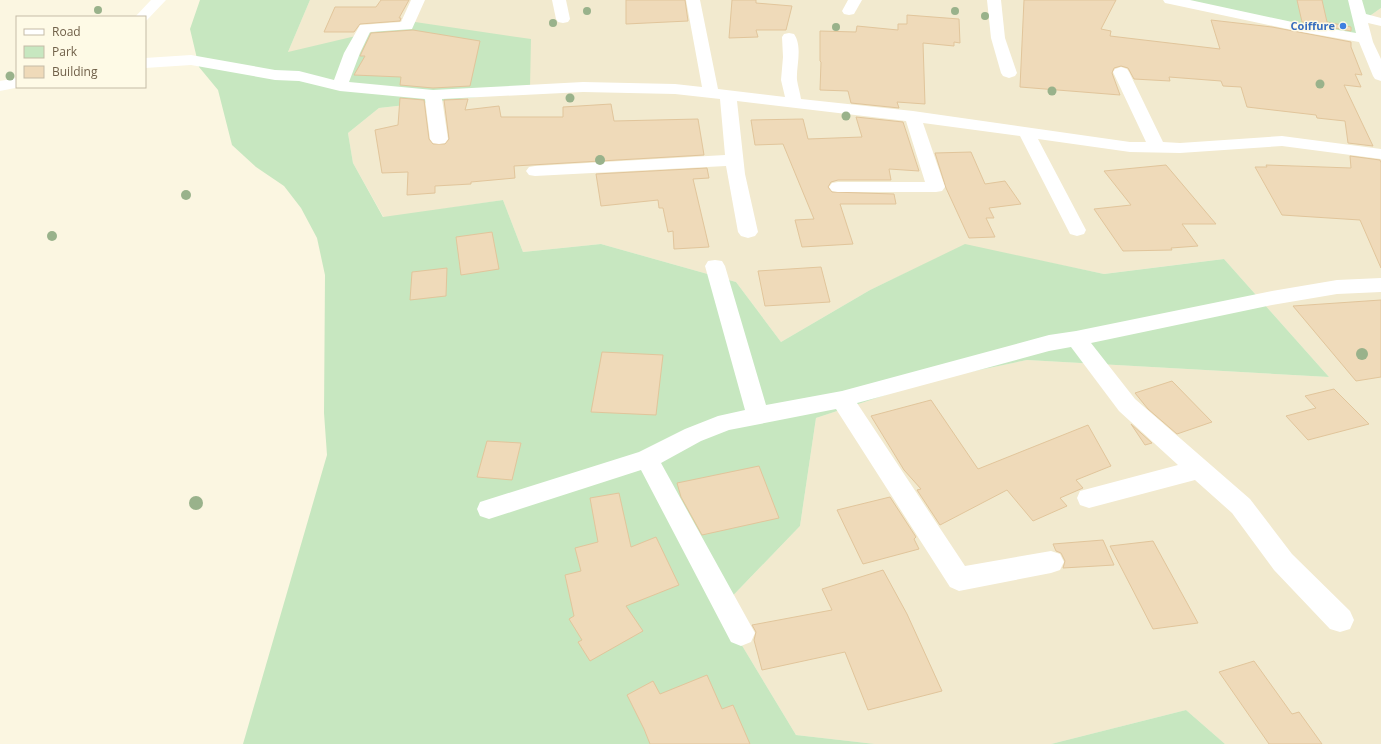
<svg xmlns="http://www.w3.org/2000/svg" width="1381" height="744" viewBox="0 0 1381 744" font-family="'Open Sans',sans-serif">
<style>
.residential{fill:#f2eacf}
.green{fill:#c7e7c0}
.building{fill:#efdab9;stroke:#e1c59b}
.lines{fill:none;stroke-linecap:round;stroke-linejoin:round}
.minor{fill:#fff;fill-rule:evenodd}
.tree{fill:#99b28b}
.shop-dot{fill:#3f7fe0;stroke:#fefae6;stroke-width:1.5}
.labels{text-anchor:middle;stroke-width:3;stroke-linejoin:round;paint-order:stroke}
.far-shop-label{font-size:11px;font-weight:bold;fill:#366cbe;stroke:#fefae6;text-anchor:end}
</style>
<rect width="100%" height="100%" fill="#fbf6e1"/>
<!-- residential -->
<path class="residential" d="M 310,0 L 1184,0 L 1364,20 L 1381,8 L 1381,744 L 1225,744 L 1186,710 L 1051,744 L 875,744 L 796,735 L 720,609 L 800,526 L 816,418 L 931,380 L 1027,360 L 1329,377 L 1224,259 L 1104,274 L 965,245 L 870,290 L 781,342 L 736,282 L 601,244 L 523,252 L 503,200 L 384,218 L 353,163 L 348,133 L 379,108 L 495,95 L 288,52 Z"/>
<!-- green -->
<g class="green">
<path d="M 200,0 L 310,0 L 288,52 L 415,22 L 531,39 L 530,88 L 495,95 L 379,108 L 348,133 L 353,163 L 383,217 L 503,200 L 523,252 L 601,244 L 736,282 L 781,342 L 870,290 L 965,244 L 1104,274 L 1224,259 L 1329,377 L 1027,360 L 931,380 L 816,418 L 800,526 L 720,609 L 796,735 L 875,744 L 243,744 L 327,455 L 324,413 L 325,275 L 317,238 L 301,208 L 284,186 L 256,167 L 232,145 L 218,90 L 199,67 L 190,29 Z"/>
<path d="M 1184,0 L 1381,0 L 1381,8 L 1364,20 L 1366,42 Z"/>
<path d="M 1186,710 L 1225,744 L 1051,744 Z"/>
</g>
<!-- building -->
<g class="building">
<path d="M 381,0 L 409,0 L 399,18 L 401,18 L 400,21 L 360,24 L 354,32 L 324,32 L 335,7 L 376,7 Z"/>
<path d="M 626,0 L 685,0 L 688,21 L 626,24 Z"/>
<path d="M 732,0 L 756,0 L 756,3 L 792,6 L 786,30 L 756,30 L 758,37 L 729,38 Z"/>
<path d="M 1024,0 L 1116,0 L 1101,29 L 1111,31 L 1110,36 L 1220,49 L 1211,20 L 1272,27 L 1351,42 L 1351,47 L 1362,75 L 1355,74 L 1361,87 L 1344,85 L 1373,146 L 1348,143 L 1345,121 L 1317,118 L 1316,115 L 1247,107 L 1241,87 L 1223,86 L 1221,81 L 1169,77 L 1170,81 L 1134,79 L 1128,68 L 1121,66 L 1114,68 L 1112,73 L 1120,95 L 1020,87 Z"/>
<path d="M 1297,0 L 1322,0 L 1327,22 L 1351,27 L 1351,31 L 1302,22 Z"/>
<path d="M 907,15 L 959,19 L 960,43 L 954,42 L 954,46 L 923,43 L 925,104 L 897,102 L 899,108 L 851,103 L 848,91 L 820,90 L 821,62 L 820,61 L 820,31 L 856,32 L 857,26 L 898,30 L 898,24 L 907,24 Z"/>
<path d="M 413,30 L 480,41 L 470,86 L 433,88 L 400,85 L 401,77 L 354,75 L 365,56 L 360,56 L 371,33 Z"/>
<path d="M 400,98 L 424,100 L 429,139 L 433,144 L 445,144 L 449,139 L 444,100 L 468,99 L 465,110 L 499,106 L 501,117 L 563,117 L 563,107 L 611,104 L 614,121 L 698,119 L 704,155 L 514,166 L 515,178 L 471,182 L 471,184 L 435,186 L 435,193 L 407,195 L 408,172 L 382,173 L 375,130 L 398,125 Z"/>
<path d="M 856,117 L 903,122 L 919,171 L 889,169 L 891,180 L 838,180 L 831,182 L 828,187 L 832,192 L 894,194 L 896,204 L 840,204 L 853,244 L 802,247 L 795,220 L 814,219 L 783,144 L 755,145 L 751,120 L 803,119 L 808,139 L 862,137 Z"/>
<path d="M 971,152 L 985,184 L 1005,181 L 1021,204 L 989,208 L 994,218 L 986,218 L 995,237 L 969,238 L 946,188 L 935,153 Z"/>
<path d="M 1350,156 L 1380,160 L 1381,163 L 1381,268 L 1360,220 L 1282,215 L 1255,167 L 1267,167 L 1266,165 L 1351,168 Z"/>
<path d="M 1166,165 L 1216,224 L 1182,224 L 1198,246 L 1171,248 L 1172,250 L 1123,251 L 1094,209 L 1131,205 L 1104,171 Z"/>
<path d="M 707,168 L 709,178 L 693,179 L 709,247 L 674,249 L 673,231 L 668,232 L 663,208 L 659,208 L 658,200 L 601,206 L 596,174 Z"/>
<path d="M 492,232 L 499,269 L 461,275 L 456,237 Z"/>
<path d="M 821,267 L 830,302 L 765,306 L 758,271 Z"/>
<path d="M 447,268 L 446,296 L 410,300 L 412,272 Z"/>
<path d="M 1381,300 L 1381,377 L 1356,381 L 1293,306 Z"/>
<path d="M 602,352 L 663,355 L 656,415 L 591,412 Z"/>
<path d="M 1172,381 L 1212,422 L 1177,434 L 1148,409 L 1135,393 Z"/>
<path d="M 1334,389 L 1369,424 L 1308,440 L 1286,416 L 1316,408 L 1305,396 Z"/>
<path d="M 931,400 L 978,469 L 1088,425 L 1111,466 L 1076,480 L 1083,488 L 1060,498 L 1067,506 L 1033,521 L 1007,490 L 940,525 L 917,490 L 921,489 L 904,470 L 871,416 Z"/>
<path d="M 1131,424 L 1152,443 L 1145,445 Z"/>
<path d="M 487,441 L 521,443 L 512,480 L 477,477 Z"/>
<path d="M 759,466 L 779,518 L 702,535 L 681,497 L 677,483 Z"/>
<path d="M 619,493 L 631,547 L 656,537 L 679,585 L 626,606 L 643,631 L 590,661 L 578,642 L 582,640 L 569,619 L 574,616 L 565,575 L 581,571 L 575,548 L 598,542 L 590,498 Z"/>
<path d="M 890,497 L 916,537 L 914,539 L 919,549 L 863,564 L 837,510 Z"/>
<path d="M 1103,540 L 1114,565 L 1063,568 L 1065,561 L 1061,553 L 1056,551 L 1053,544 Z"/>
<path d="M 1153,541 L 1198,623 L 1153,629 L 1110,546 Z"/>
<path d="M 883,570 L 907,614 L 942,691 L 868,710 L 845,652 L 762,670 L 754,640 L 756,632 L 752,625 L 832,610 L 822,589 Z"/>
<path d="M 1254,661 L 1292,714 L 1299,712 L 1322,744 L 1269,744 L 1219,672 Z"/>
<path d="M 707,675 L 722,709 L 733,705 L 750,744 L 650,744 L 644,729 L 627,695 L 653,681 L 660,694 Z"/>
</g>
<g class="lines">
<!-- minor -->
<g class="minor">
<path d="M 151,0 L 166,0 L 147,20 L 145,21 L 145,17 L 135,17 Z"/>
<path d="M 411,0 L 425,0 L 412,29 L 370,32 L 360,53 L 349,82 L 433,90 L 583,82 L 675,84 L 702,87 L 686,0 L 700,0 L 718,89 L 785,97 L 781,80 L 783,57 L 782,37 L 784,34 L 789,33 L 794,34 C 803,47 796,66 797,80 C 798,86 800,93 801,99 L 913,111 L 1130,142 L 1146,142 L 1113,72 L 1115,69 L 1121,67 L 1127,69 L 1129,72 L 1163,142 L 1180,143 L 1282,136 L 1381,149 L 1381,159 L 1282,146 L 1180,153 L 1130,152 L 1038,139 L 1086,230 L 1084,234 L 1077,236 L 1070,234 L 1068,230 L 1020,136 L 923,123 L 945,187 L 942,191 L 936,192 L 838,192 L 832,191 L 829,187 L 832,183 L 838,182 L 925,182 L 906,121 L 737,101 L 745,174 L 758,232 L 755,236 L 748,238 L 741,236 L 738,232 L 726,166 L 535,176 L 529,175 L 526,171 L 529,167 L 535,166 L 725,155 L 720,99 L 675,94 L 583,92 L 442,99 L 448,139 L 445,143 L 439,144 L 433,143 L 430,139 L 425,99 L 340,91 L 299,81 L 275,80 L 191,65 L 145,68 L 145,58 L 191,55 L 275,70 L 299,71 L 334,80 L 344,53 L 360,25 L 401,22 Z"/>
<path d="M 552,0 L 566,0 L 570,19 L 568,22 L 563,23 L 558,22 L 556,19 Z"/>
<path d="M 848,0 L 862,0 L 854,14 L 849,15 L 844,14 L 842,11 Z"/>
<path d="M 987,0 L 1001,0 L 1005,38 L 1017,73 L 1015,76 L 1009,78 L 1003,76 L 1001,73 L 991,38 Z"/>
<path d="M 1163,0 L 1190,0 L 1297,23 L 1356,33 L 1348,0 L 1362,0 L 1366,14 L 1381,18 L 1381,26 L 1368,23 L 1373,42 L 1381,59 L 1381,81 L 1375,79 L 1373,76 L 1359,42 L 1297,31 L 1170,4 L 1165,3 Z"/>
<path d="M 17,78 L 17,87 L 20,87 L 0,91 L 0,81 Z"/>
<path d="M 715,260 L 722,261 L 725,266 L 766,405 L 842,391 L 1049,335 L 1076,331 L 1272,291 L 1337,280 L 1381,278 L 1381,292 L 1337,294 L 1272,305 L 1091,343 L 1135,399 L 1250,499 L 1292,554 L 1350,611 L 1354,620 L 1350,629 L 1340,632 L 1330,629 L 1274,570 L 1232,513 L 1195,480 L 1089,508 L 1080,505 L 1077,498 L 1080,491 L 1178,465 L 1119,411 L 1071,347 L 1049,351 L 857,403 L 965,566 L 1051,551 L 1060,554 L 1064,562 L 1060,570 L 1051,573 L 959,591 L 950,587 L 836,409 L 729,430 L 701,441 L 661,463 L 755,633 L 751,642 L 741,646 L 731,642 L 641,470 L 489,519 L 480,516 L 477,509 L 480,502 L 639,452 L 685,429 L 718,416 L 745,410 L 705,266 L 708,261 Z"/>
</g>
</g>
<!-- trees -->
<g class="tree">
<circle cx="98" cy="10" r="4"/>
<circle cx="587" cy="11" r="4"/>
<circle cx="955" cy="11" r="4"/>
<circle cx="985" cy="16" r="4"/>
<circle cx="553" cy="23" r="4"/>
<circle cx="836" cy="27" r="4"/>
<circle cx="10" cy="76" r="4.5"/>
<circle cx="1320" cy="84" r="4.5"/>
<circle cx="1052" cy="91" r="4.5"/>
<circle cx="570" cy="98" r="4.5"/>
<circle cx="846" cy="116" r="4.5"/>
<circle cx="600" cy="160" r="5"/>
<circle cx="186" cy="195" r="5"/>
<circle cx="52" cy="236" r="5"/>
<circle cx="1362" cy="354" r="6"/>
<circle cx="196" cy="503" r="7"/>
</g>
<!-- markers -->
<circle class="shop-dot" cx="1343" cy="26" r="4"/>
<g class="labels">
<!-- far-shop labels -->
<g class="far-shop-label">
<text x="1335" y="30">Coiffure</text>
</g>
</g>
<!-- legend -->
<rect x="16" y="16" width="130" height="72" fill="#fefae6" stroke="#c5bca7"/>
<rect x="24" y="29" width="20" height="6" fill="#ffffff" stroke="#c5bca7"/>
<text x="52" y="36" font-size="12" fill="#706049">Road</text>
<rect x="24" y="46" width="20" height="12" fill="#c7e7c0" stroke="#c5bca7"/>
<text x="52" y="56" font-size="12" fill="#706049">Park</text>
<rect x="24" y="66" width="20" height="12" fill="#efdab9" stroke="#c5bca7"/>
<text x="52" y="76" font-size="12" fill="#706049">Building</text>
</svg>
